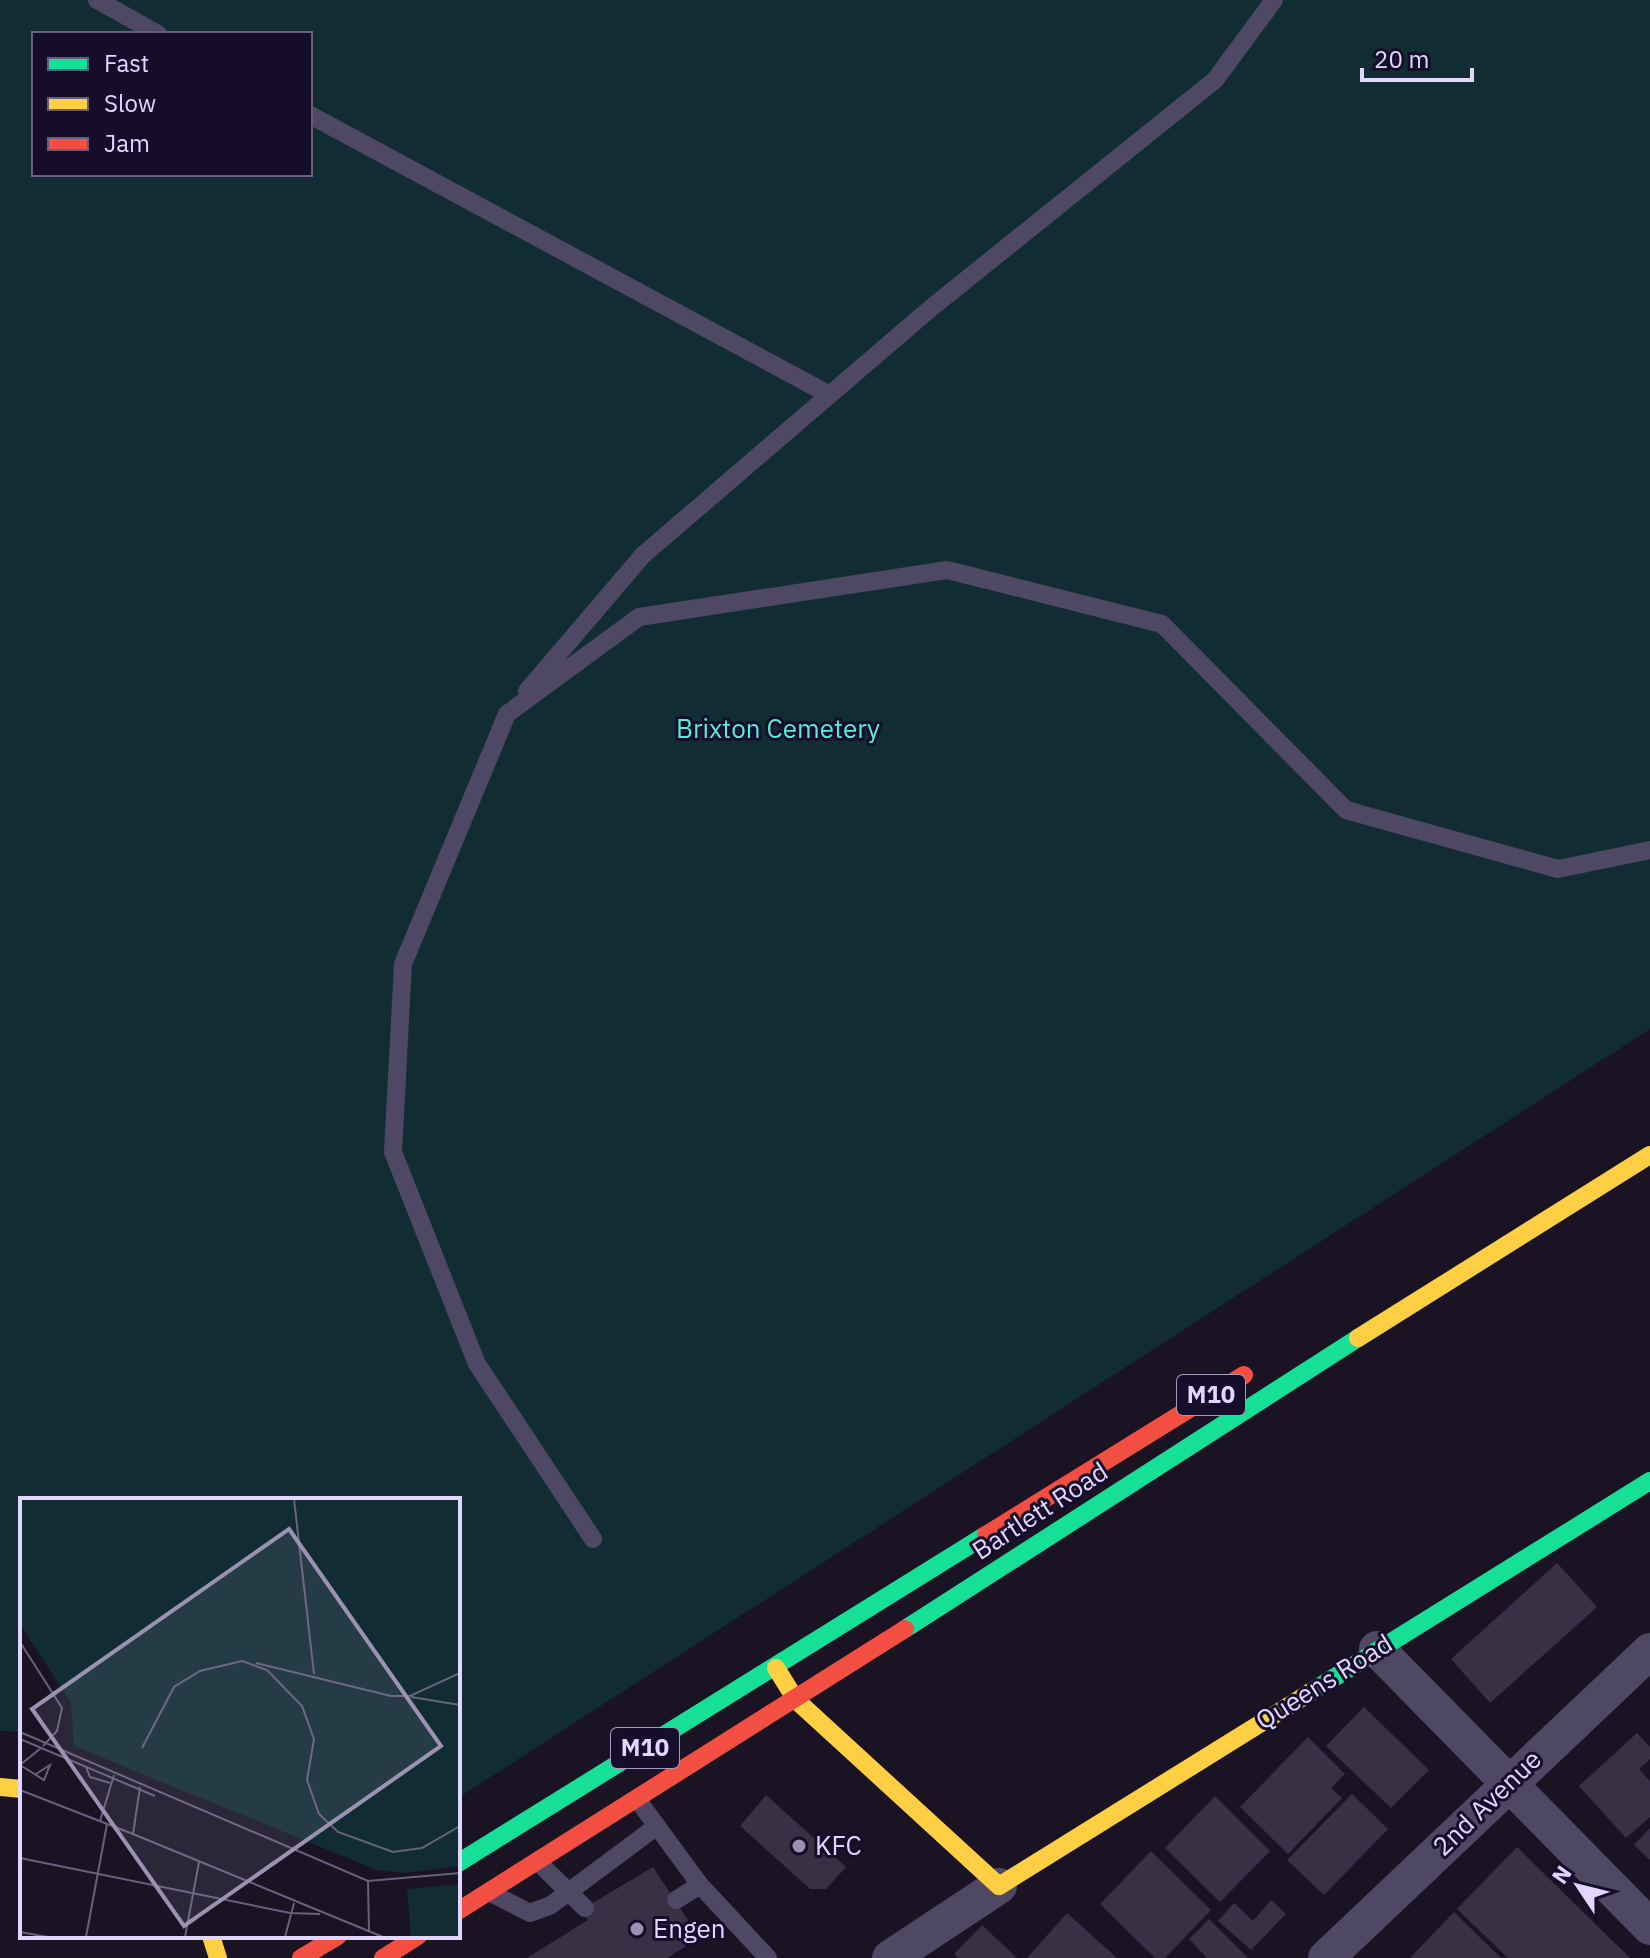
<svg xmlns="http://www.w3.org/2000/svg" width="1650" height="1958" viewBox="0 0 1650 1958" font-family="'IBM Plex Sans',sans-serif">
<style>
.green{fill:#112d33;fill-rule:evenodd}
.building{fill:#383146}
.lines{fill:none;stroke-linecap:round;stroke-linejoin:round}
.lane{stroke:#4e4865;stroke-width:18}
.street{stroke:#4e4865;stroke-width:36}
.fast{stroke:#16e098;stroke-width:18}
.slow{stroke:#ffcf43;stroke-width:18}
.jam{stroke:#f24e42;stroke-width:18}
.poi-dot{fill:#9b92b2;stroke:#160d2a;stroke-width:3}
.labels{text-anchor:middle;stroke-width:6;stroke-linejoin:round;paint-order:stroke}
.shield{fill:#160d2a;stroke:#a49abf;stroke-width:2}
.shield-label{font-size:24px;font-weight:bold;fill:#e1d6ff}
.park-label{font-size:26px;fill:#55ecdc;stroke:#160d2a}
.street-label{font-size:26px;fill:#e1d6ff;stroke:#160d2a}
.poi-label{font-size:26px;fill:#e1d6ff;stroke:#160d2a;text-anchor:start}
.inset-road{fill:none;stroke:#69617c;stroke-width:2}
.view{fill:#9b92b2;fill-opacity:0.15;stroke:#9b92b2;stroke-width:4}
.inset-edge{fill:none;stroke:#e1d6ff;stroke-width:4}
</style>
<rect width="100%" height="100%" fill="#191324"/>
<!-- green -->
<path class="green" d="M 0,0 L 1650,0 L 1650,1029 L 458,1798 L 458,1500 L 22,1500 L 22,1732 L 0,1731 ZM 34,34 L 310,34 L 310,174 L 34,174 Z"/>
<!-- building -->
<g class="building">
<path d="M 1557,1563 L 1597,1607 L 1490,1703 L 1451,1659 Z"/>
<path d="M 1364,1707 L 1429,1770 L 1391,1808 L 1326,1746 Z"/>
<path d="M 1637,1733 L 1650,1747 L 1650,1759 L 1639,1769 L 1650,1781 L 1650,1817 L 1626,1838 L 1579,1786 Z"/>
<path d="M 1308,1737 L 1345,1774 L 1331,1788 L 1342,1798 L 1288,1854 L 1240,1807 Z"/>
<path d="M 1352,1794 L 1388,1829 L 1324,1895 L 1287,1860 Z"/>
<path d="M 766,1795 L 846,1867 L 826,1889 L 810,1889 L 740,1826 Z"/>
<path d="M 1215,1796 L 1270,1851 L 1220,1902 L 1165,1848 Z"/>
<path d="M 1650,1828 L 1650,1860 L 1634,1845 Z"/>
<path d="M 1517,1847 L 1630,1958 L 1508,1958 L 1457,1909 Z"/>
<path d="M 1151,1851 L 1211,1910 L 1165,1958 L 1155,1958 L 1100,1904 Z"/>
<path d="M 653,1867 L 699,1937 L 668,1958 L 527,1958 L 588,1920 L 581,1910 Z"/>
<path d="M 1271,1900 L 1286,1914 L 1251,1950 L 1218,1921 L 1234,1903 L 1253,1921 Z"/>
<path d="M 1454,1912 L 1501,1958 L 1410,1958 Z"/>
<path d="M 1067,1913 L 1117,1958 L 1027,1958 Z"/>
<path d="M 1209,1919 L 1248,1958 L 1207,1958 L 1189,1939 Z"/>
<path d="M 982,1925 L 1017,1958 L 958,1958 L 954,1954 Z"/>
</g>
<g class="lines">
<!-- lane -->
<g class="lane">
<path d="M 97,0 L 158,34"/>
<path d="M 310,115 L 828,394"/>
<path d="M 527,691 L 643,555 L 931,308 L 1215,80 L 1274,0"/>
<path d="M 593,1539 L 477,1364 L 393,1152 L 403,964 L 507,714 L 639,617 L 947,570 L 1162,624 L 1346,810 L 1558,869 L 1650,850"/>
<path d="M 637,1799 L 700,1885 L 768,1958"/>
<path d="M 538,1862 L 585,1908"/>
<path d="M 489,1892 L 530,1913 L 551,1905 L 657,1826"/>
<path d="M 676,1900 L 700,1885"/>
</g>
<!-- street -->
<g class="street">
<path d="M 1377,1649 L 1650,1927"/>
<path d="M 890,1958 L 999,1886"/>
<path d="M 1326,1958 L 1650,1651"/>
</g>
<!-- fast -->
<g class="fast">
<path d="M 905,1629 L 1358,1338"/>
<path d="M 1311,1692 L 1650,1481"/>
<path d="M 458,1863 L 986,1535"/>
</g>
<!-- slow -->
<g class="slow">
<path d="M 1358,1338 L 1650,1155"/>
<path d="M 776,1668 L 796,1700 L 999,1886 L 1311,1692"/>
<path d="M 0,1787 L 22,1789"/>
<path d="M 211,1936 L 218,1958"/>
</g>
<!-- jam -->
<g class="jam">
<path d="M 986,1535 L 1244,1375"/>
<path d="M 458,1911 L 905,1629"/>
<path d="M 301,1958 L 338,1936"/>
<path d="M 383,1958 L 418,1936"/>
</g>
</g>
<!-- markers -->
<g class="poi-dot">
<circle cx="799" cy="1846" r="8"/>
<circle cx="637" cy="1929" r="8"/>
</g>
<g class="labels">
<!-- shield labels -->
<g class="shield">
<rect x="1177" y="1375" width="68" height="40" rx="6"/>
<rect x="611" y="1728" width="68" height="40" rx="6"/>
</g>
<g class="shield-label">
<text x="1211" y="1403">M10</text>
<text x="645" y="1756">M10</text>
</g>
<!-- park labels -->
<g class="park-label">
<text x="778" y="738">Brixton Cemetery</text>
</g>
<!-- street labels -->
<g class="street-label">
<text transform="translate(1040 1511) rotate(-33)" y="9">Bartlett Road</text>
<text transform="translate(1324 1682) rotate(-32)" y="9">Queens Road</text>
<text transform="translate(1487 1803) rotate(-44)" y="9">2nd Avenue</text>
</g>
<!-- poi labels -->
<g class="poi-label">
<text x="815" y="1855">KFC</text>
<text x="653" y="1938">Engen</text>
</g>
</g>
<!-- overview -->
<g transform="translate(20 1498)">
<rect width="440" height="440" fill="#191324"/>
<path d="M 0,1 L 440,1 L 440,368 L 384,375 L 357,372 L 54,248 L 51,205 L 0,126 ZM 440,386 L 440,439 L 391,439 L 387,391 Z" fill="#112d33"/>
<path class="inset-road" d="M 274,1 L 294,176M 0,144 L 42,210 L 37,233 L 23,248M 236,165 L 371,198 L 390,198 L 440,175M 391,199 L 440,207M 0,234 L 348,383 L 440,375M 0,241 L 135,298M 122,250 L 154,189 L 180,173 L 222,163 L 247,172 L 282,208 L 294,241 L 287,282 L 299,316 L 318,334 L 373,354 L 402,350 L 440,328M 66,269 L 70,279 L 90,285M 16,276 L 30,267 L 24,282 L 0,267 L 21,250M 120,289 L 113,336 L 363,439M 0,292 L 113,336M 80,323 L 94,277M 0,360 L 270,415 L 300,416M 348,383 L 349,434M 0,434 L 28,439M 66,439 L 87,326M 165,439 L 179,364M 265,439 L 274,405"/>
<path class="view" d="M 269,31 L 421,248 L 164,428 L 12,211 Z"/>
<rect width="440" height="440" class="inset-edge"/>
</g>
<!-- legend -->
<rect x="32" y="32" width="280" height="144" fill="#160d2a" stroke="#675d7f" stroke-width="2"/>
<rect x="48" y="58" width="40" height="12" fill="#16e098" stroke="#675d7f" stroke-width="2"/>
<text x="104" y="72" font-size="24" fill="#e1d6ff">Fast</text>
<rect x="48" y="98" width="40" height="12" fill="#ffcf43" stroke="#675d7f" stroke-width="2"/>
<text x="104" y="112" font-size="24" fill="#e1d6ff">Slow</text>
<rect x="48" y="138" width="40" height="12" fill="#f24e42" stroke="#675d7f" stroke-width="2"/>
<text x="104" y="152" font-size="24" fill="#e1d6ff">Jam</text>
<!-- north arrow -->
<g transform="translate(1578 1886) rotate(305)" stroke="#160d2a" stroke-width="6" paint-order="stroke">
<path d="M0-6L14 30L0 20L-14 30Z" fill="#e1d6ff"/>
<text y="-12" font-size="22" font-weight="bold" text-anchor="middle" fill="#e1d6ff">N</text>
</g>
<!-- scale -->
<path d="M1362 68v12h110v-12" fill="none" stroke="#e1d6ff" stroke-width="4"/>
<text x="1374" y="68" font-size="24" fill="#e1d6ff" stroke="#160d2a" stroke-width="6" paint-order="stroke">20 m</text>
</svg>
